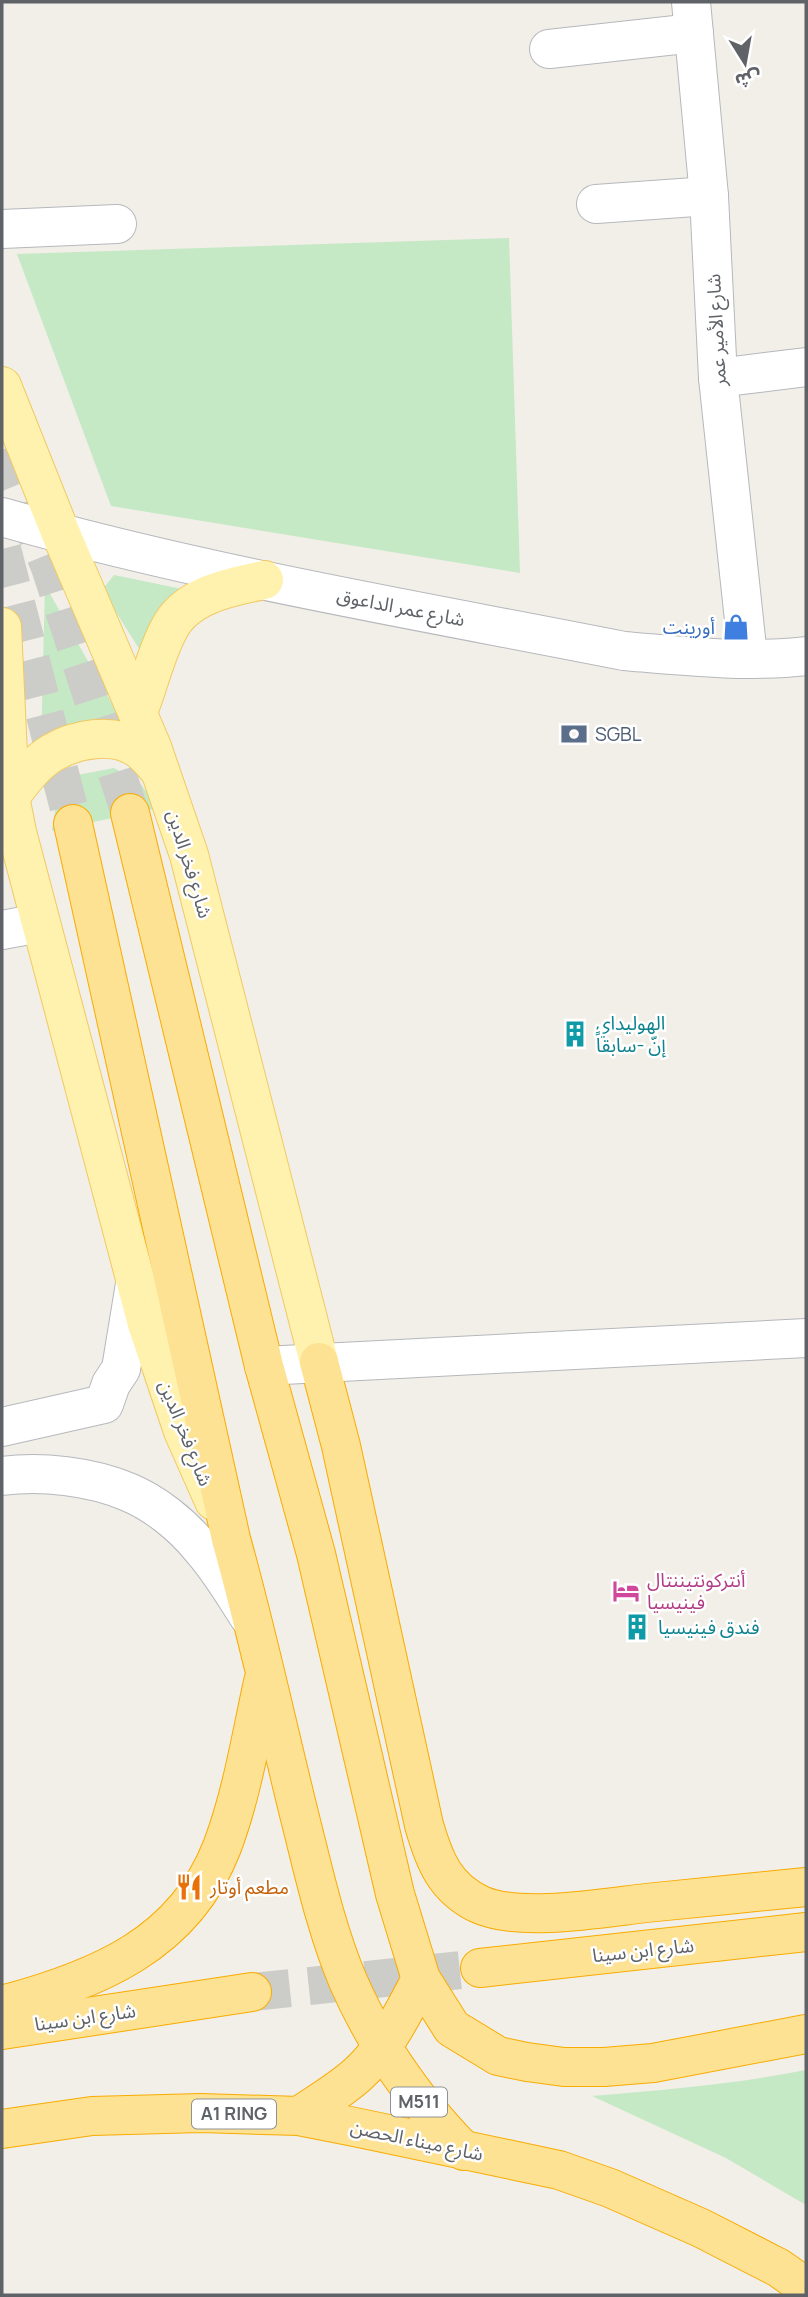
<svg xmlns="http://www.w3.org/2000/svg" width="808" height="2297" viewBox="0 0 808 2297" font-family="Manrope,'Noto Sans Arabic',sans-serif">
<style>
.green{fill:#c5e8c5}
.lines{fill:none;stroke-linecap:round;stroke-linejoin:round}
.highway-tunnel{stroke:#ccccc8;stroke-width:38;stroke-dasharray:38 19;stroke-linecap:butt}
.minor-casing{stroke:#b5b8bc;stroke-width:40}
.major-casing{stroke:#f2c960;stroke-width:40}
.highway-casing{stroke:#f9ab00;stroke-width:40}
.minor{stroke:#fff;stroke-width:38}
.major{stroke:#fff2af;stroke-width:38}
.highway{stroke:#fde293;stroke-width:38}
.labels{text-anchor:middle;stroke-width:5;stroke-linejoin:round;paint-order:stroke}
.shield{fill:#fff;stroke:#8f9295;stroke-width:2}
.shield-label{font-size:18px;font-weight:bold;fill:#5f6368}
.street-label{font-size:19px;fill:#5f6368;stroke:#fff}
.shop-label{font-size:19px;fill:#366cbe;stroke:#fff;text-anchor:end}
.service-label{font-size:19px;fill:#4e5e75;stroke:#fff;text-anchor:start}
.culture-label{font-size:19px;fill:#0d838f;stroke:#fff;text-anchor:start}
.hotel-label{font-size:19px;fill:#b23c85;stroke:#fff;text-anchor:start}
.food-label{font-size:19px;fill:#c56008;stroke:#fff;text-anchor:start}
</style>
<rect width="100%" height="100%" fill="#f1efe8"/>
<!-- green -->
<g class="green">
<path d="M 509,238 L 520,573 L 111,506 L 17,254 Z"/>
<path d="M 114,575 L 182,589 L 145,658 L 102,590 Z"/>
<path d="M 45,585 L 125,727 L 41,748 Z"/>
<path d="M 114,768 L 140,783 L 158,808 L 52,831 L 57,797 L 77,775 Z"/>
<path d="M 806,2070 L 806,2205 L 726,2158 L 592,2096 C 664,2090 736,2084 806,2070 Z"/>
</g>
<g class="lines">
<!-- highway-tunnel -->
<g class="highway-tunnel">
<path d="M 2,450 L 50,567 L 130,813"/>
<path d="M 2,549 L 73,824"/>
<path d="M 252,1992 L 480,1968"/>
</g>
<!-- minor casing -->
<g class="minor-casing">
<g id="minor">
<path d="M 691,2 L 709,196 L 718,378 L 748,657"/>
<path d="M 549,49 L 694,33"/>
<path d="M 596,204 L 709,196"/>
<path d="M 2,229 L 117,224"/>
<path d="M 718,378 L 806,367"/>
<path d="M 2,517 C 206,575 416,610 624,651 C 683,656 746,663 806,656"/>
<path d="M 2,930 L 40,923"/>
<path d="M 264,1366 L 806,1338"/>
<path d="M 2,1427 L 104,1404 L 111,1384 L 121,1369 L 135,1284"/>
<path d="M 2,1476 C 42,1471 90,1476 128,1492 C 155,1503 182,1525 200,1547 C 219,1568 234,1594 249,1617"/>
</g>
</g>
<!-- major casing -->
<g class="major-casing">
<g id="major">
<path d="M 2,386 L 61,534 L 152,747 L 189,855 L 319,1362"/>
<path d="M 2,627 L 10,797 L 17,832 L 147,1324 L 183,1431 L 214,1501"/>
<path d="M 138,712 C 149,685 155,655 169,629 C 186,595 230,587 264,580"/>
<path d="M 10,797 C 22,781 35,763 52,753 C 75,739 112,732 137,748 C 146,754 153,763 160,771"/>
</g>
</g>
<!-- highway casing -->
<g class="highway-casing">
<g id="highway">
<path d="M 130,813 L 264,1366 L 316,1554 L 395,1894 L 421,1979 L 452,2028 L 498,2056 L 527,2062 L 564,2067 L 604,2067 L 653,2063 L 806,2034"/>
<path d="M 73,824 L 231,1539 C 257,1632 277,1725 300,1818 C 314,1873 326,1929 348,1981 C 376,2045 415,2101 464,2151"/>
<path d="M 319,1362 L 341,1446 L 424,1825 C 434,1860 445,1889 481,1905 C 521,1922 602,1908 646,1903 C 699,1898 753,1892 806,1887"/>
<path d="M 480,1968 L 806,1932"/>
<path d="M 2,2005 C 96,1980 184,1945 222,1847 C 242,1794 251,1737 263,1682"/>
<path d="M 2,2030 L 252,1992"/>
<path d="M 299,2116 C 318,2103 339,2091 357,2075 C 386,2049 403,2013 421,1979"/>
<path d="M 2,2129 L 92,2116 L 201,2113 L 299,2116 L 355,2127 L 559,2170 L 610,2188 L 701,2228 L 779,2268 L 806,2287"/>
</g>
</g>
<!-- minor -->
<use href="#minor" class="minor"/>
<!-- major -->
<use href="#major" class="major"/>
<!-- highway -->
<use href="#highway" class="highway"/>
</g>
<!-- icons -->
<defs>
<g id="shop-bare" transform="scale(2.1)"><path d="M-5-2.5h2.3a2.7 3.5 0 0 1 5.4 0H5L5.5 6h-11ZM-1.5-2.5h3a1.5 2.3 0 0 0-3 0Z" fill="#3f7fe0" stroke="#fff" stroke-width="2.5" paint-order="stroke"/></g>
<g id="bank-bare" transform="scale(2.1)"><path d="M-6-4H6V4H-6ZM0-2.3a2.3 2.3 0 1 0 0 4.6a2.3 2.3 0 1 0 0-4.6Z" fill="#5c6f8a" stroke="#fff" stroke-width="2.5" paint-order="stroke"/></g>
<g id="building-bare" transform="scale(2.1)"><path d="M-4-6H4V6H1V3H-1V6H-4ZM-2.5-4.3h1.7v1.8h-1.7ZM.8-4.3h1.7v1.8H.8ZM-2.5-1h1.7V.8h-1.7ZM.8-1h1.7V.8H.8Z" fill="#0f9aa8" stroke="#fff" stroke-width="2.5" paint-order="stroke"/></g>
<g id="hotel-bare" transform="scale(2.1)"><path d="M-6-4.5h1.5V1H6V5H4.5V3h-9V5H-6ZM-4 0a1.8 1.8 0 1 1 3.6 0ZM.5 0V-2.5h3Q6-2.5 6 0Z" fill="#d1479c" stroke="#fff" stroke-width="2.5" paint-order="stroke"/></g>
<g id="restaurant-bare" transform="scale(2.1)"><path d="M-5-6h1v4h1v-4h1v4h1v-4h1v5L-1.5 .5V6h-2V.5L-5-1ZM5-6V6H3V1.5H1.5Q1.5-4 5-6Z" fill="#e8710a" stroke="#fff" stroke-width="2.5" paint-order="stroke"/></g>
</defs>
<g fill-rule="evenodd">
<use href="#shop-bare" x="736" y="627"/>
<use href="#bank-bare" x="574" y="734"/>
<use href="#building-bare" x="575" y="1034"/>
<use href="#hotel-bare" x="626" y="1591"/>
<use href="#building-bare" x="637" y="1627"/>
<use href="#restaurant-bare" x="189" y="1887"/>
</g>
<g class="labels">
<!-- shield labels -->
<g class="shield">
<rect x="391" y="2087.5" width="56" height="29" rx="5"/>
<rect x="192" y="2099.5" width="84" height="29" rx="5"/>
</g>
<g class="shield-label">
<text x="419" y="2108">M511</text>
<text x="234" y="2120">A1 RING</text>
</g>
<!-- street labels -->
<g class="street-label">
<text transform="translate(716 330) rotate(-93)" y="7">شارع الأمير عمر</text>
<text transform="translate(401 607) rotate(11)" y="7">شارع عمر الداعوق</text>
<text transform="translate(190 864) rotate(73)" y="7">شارع فخر الدين</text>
<text transform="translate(186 1433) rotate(68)" y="7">شارع فخر الدين</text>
<text transform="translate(643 1950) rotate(-6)" y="7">شارع ابن سينا</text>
<text transform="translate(85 2017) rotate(-8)" y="7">شارع ابن سينا</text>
<text transform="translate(417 2140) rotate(12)" y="7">شارع ميناء الحصن</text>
</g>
<!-- shop labels -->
<g class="shop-label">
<text x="715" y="634">أورينت</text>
</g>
<!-- service labels -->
<g class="service-label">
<text x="595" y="741">SGBL</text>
</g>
<!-- culture labels -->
<g class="culture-label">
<text x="596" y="1030">الهوليداي<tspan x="596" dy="22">إنّ -سابقاً</tspan></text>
<text x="658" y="1634">فندق فينيسيا</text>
</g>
<!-- hotel labels -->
<g class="hotel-label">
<text x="647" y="1587">أنتركونتيننتال<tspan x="647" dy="22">فينيسيا</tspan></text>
</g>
<!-- food labels -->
<g class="food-label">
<text x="210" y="1894">مطعم أوتار</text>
</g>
</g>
<!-- border -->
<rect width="808" height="2297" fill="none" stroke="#5f6368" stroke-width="7"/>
<!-- north arrow -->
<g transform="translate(745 63) rotate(169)" stroke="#ffffff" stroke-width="5" paint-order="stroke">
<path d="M0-5L12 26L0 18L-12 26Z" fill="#5f6368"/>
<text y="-10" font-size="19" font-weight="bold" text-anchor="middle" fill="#5f6368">ش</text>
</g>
</svg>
